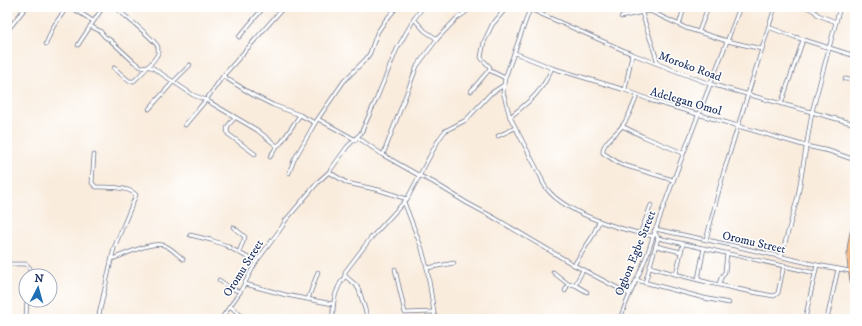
<svg xmlns="http://www.w3.org/2000/svg" width="862" height="326" viewBox="0 0 862 326" font-family="'IM FELL DW Pica',serif">
<style>
.lines{fill:none;stroke-linecap:round;stroke-linejoin:round}
.minor-casing{stroke:#69718a;stroke-width:4.5}
.major-casing{stroke:#69718a;stroke-width:5.5}
.minor{stroke:#fff;stroke-width:3}
.major{stroke:#f8bd89;stroke-width:4}
.labels{text-anchor:middle;stroke-width:3;stroke-linejoin:round;paint-order:stroke}
.street-label{font-size:12px;fill:#1b2f5e;stroke:#fff}
</style>
<rect width="100%" height="100%" fill="#fff"/>
<filter id="ink" filterUnits="userSpaceOnUse"><feTurbulence type="fractalNoise" baseFrequency=".025" numOctaves="2"/><feDisplacementMap in="SourceGraphic" scale="8" xChannelSelector="R" yChannelSelector="G"/><feConvolveMatrix kernelMatrix="1 2 1 2 8 2 1 2 1" color-interpolation-filters="sRGB"/></filter>
<filter id="wash" filterUnits="userSpaceOnUse"><feTurbulence type="fractalNoise" baseFrequency=".012" numOctaves="4" result="noise"/><feDisplacementMap in="SourceGraphic" scale="16" xChannelSelector="R" yChannelSelector="G"/><feGaussianBlur stdDeviation="0.9" result="paint"/><feColorMatrix in="noise" values="0 0 0 0 0 0 0 0 0 0 0 0 0 0 0 0 0 1.4 0 .05"/><feComposite in="paint" operator="in"/></filter>
<g filter="url(#wash)">
<rect width="100%" height="100%" fill="#f9ecdd"/>
</g>
<g filter="url(#ink)">
<g class="lines">
<!-- minor casing -->
<g class="minor-casing">
<g id="minor">
<path d="M 71,7 L 93,21"/>
<path d="M 525,7 L 632,54 L 710,84 L 855,124"/>
<path d="M 640,7 L 658,63"/>
<path d="M 806,7 L 813,10 L 818,15 L 836,22"/>
<path d="M 530,9 L 505,78 L 503,92 L 510,117 L 541,177 C 549,210 622,230 652,236"/>
<path d="M 621,17 L 647,11 L 652,12 L 686,28 L 727,41 L 762,49"/>
<path d="M 414,19 L 425,31 L 437,39"/>
<path d="M 679,25 L 684,8"/>
<path d="M 90,26 L 100,31 L 105,37 L 110,40 L 134,62 L 141,67 L 148,66 L 153,68 L 193,95 L 206,100 L 257,130 L 277,146"/>
<path d="M 768,27 L 795,37 L 855,56"/>
<path d="M 7,31 L 26,7"/>
<path d="M 699,31 L 708,7"/>
<path d="M 239,37 L 264,7"/>
<path d="M 46,44 L 53,27 L 67,7"/>
<path d="M 78,45 L 103,7"/>
<path d="M 515,53 L 552,68 L 625,90 L 653,101 L 806,146 L 829,151 L 855,160"/>
<path d="M 114,68 L 129,81 L 134,81 C 139,76 156,60 158,53 C 158,52 158,48 158,47 C 154,38 123,15 115,7"/>
<path d="M 489,70 L 490,67 L 482,59 L 481,57 L 484,42 L 492,25 L 507,7"/>
<path d="M 223,76 L 253,95 L 273,105 L 300,115 L 315,123"/>
<path d="M 845,79 L 855,80"/>
<path d="M 625,90 L 632,54"/>
<path d="M 471,91 L 489,70 L 505,78"/>
<path d="M 637,96 C 633,106 629,116 623,125 C 618,133 601,143 603,153 L 620,164 L 673,180"/>
<path d="M 781,104 L 803,40"/>
<path d="M 149,109 L 173,82 L 190,65"/>
<path d="M 510,117 C 530,101 542,92 552,68"/>
<path d="M 235,118 C 230,123 225,127 228,134 L 255,154"/>
<path d="M 318,119 L 356,140"/>
<path d="M 185,125 L 206,100 L 223,76 L 284,7"/>
<path d="M 622,126 L 642,136 L 683,153"/>
<path d="M 498,136 L 515,128"/>
<path d="M 357,137 L 383,155 L 420,176 L 433,182 L 467,203 L 493,217 L 574,265 L 629,294"/>
<path d="M 94,155 L 92,183 L 96,187 C 106,187 129,186 136,195 L 114,248 L 98,319"/>
<path d="M 383,155 L 417,66 L 437,39 L 456,19 L 473,7"/>
<path d="M 270,157 L 277,146 L 281,143 L 300,115"/>
<path d="M 329,172 L 347,183 L 379,190 L 407,199"/>
<path d="M 289,173 L 294,160 L 315,123 L 344,81 L 366,59 L 370,53 L 377,33 L 385,21 L 397,7"/>
<path d="M 404,202 L 422,249 L 427,268 L 435,319"/>
<path d="M 233,227 L 245,237 L 239,252"/>
<path d="M 655,229 L 726,244 L 817,265 L 850,271"/>
<path d="M 640,234 L 651,205"/>
<path d="M 190,235 L 211,240 L 225,245 L 256,262"/>
<path d="M 658,238 L 815,273"/>
<path d="M 706,240 L 724,171 L 775,7"/>
<path d="M 656,246 L 681,252"/>
<path d="M 781,257 L 798,196 L 812,112 L 840,7"/>
<path d="M 112,259 C 124,255 153,240 166,246 C 172,249 178,255 183,259"/>
<path d="M 7,264 L 26,264 L 30,268 L 29,276"/>
<path d="M 574,265 L 592,237 L 599,222"/>
<path d="M 650,267 C 691,279 733,289 774,296 L 778,293 L 784,265"/>
<path d="M 427,268 L 454,263"/>
<path d="M 395,269 L 405,313 L 433,312"/>
<path d="M 553,272 L 568,284 L 565,291"/>
<path d="M 676,274 L 683,244"/>
<path d="M 345,276 L 356,285 L 359,290 L 368,319"/>
<path d="M 698,279 L 704,248"/>
<path d="M 219,280 L 229,287 L 240,292"/>
<path d="M 636,280 L 704,298 L 729,303"/>
<path d="M 645,283 L 658,238 L 654,231"/>
<path d="M 245,284 L 286,295 L 333,304"/>
<path d="M 568,284 L 575,285 L 583,270"/>
<path d="M 719,284 L 721,278 L 725,272 L 727,253"/>
<path d="M 575,285 L 587,292"/>
<path d="M 308,299 L 318,272"/>
<path d="M 230,306 L 245,319"/>
<path d="M 25,319 L 26,316 L 27,300"/>
<path d="M 221,319 L 240,292 L 256,262 L 282,227 L 285,221 L 319,181 L 329,172 L 347,147 L 361,133 L 376,100 L 397,49 L 414,19 L 423,7"/>
<path d="M 333,319 C 332,303 335,289 345,276 L 345,272 L 370,239 L 407,199 L 439,139 L 445,131 L 466,120 L 490,94 L 504,85"/>
<path d="M 620,319 C 628,295 641,273 649,249 C 676,167 710,88 740,7"/>
<path d="M 805,319 L 817,265"/>
<path d="M 827,319 L 838,269"/>
</g>
</g>
<!-- major casing -->
<g class="major-casing">
<path id="major" d="M 855,224 C 846,250 849,267 855,293"/>
</g>
<!-- minor -->
<use href="#minor" class="minor"/>
<!-- major -->
<use href="#major" class="major"/>
</g>
</g>
<g class="labels">
<!-- street labels -->
<g class="street-label">
<text transform="translate(690 66) rotate(20)" y="4">Moroko Road</text>
<text transform="translate(686 101) rotate(16)" y="4">Adelegan Omol</text>
<text transform="translate(754 242) rotate(13)" y="4">Oromu Street</text>
<text transform="translate(635 253) rotate(-68)" y="4">Ogbon Egbe Street</text>
<text transform="translate(243 268) rotate(-58)" y="4">Oromu Street</text>
</g>
</g>
<!-- margin -->
<rect width="862" height="326" fill="none" stroke="#fff" stroke-width="24"/>
<!-- north arrow -->
<g transform="translate(38 288) rotate(6)"><circle r="19" fill="#ffffff" stroke="#a4acbf"/>
<path d="M0-3L7 15L0 10L-7 15Z" fill="#1f6fb2"/>
<text y="-6" font-size="11" font-weight="bold" text-anchor="middle" fill="#1b2f5e">N</text>
</g>
</svg>
